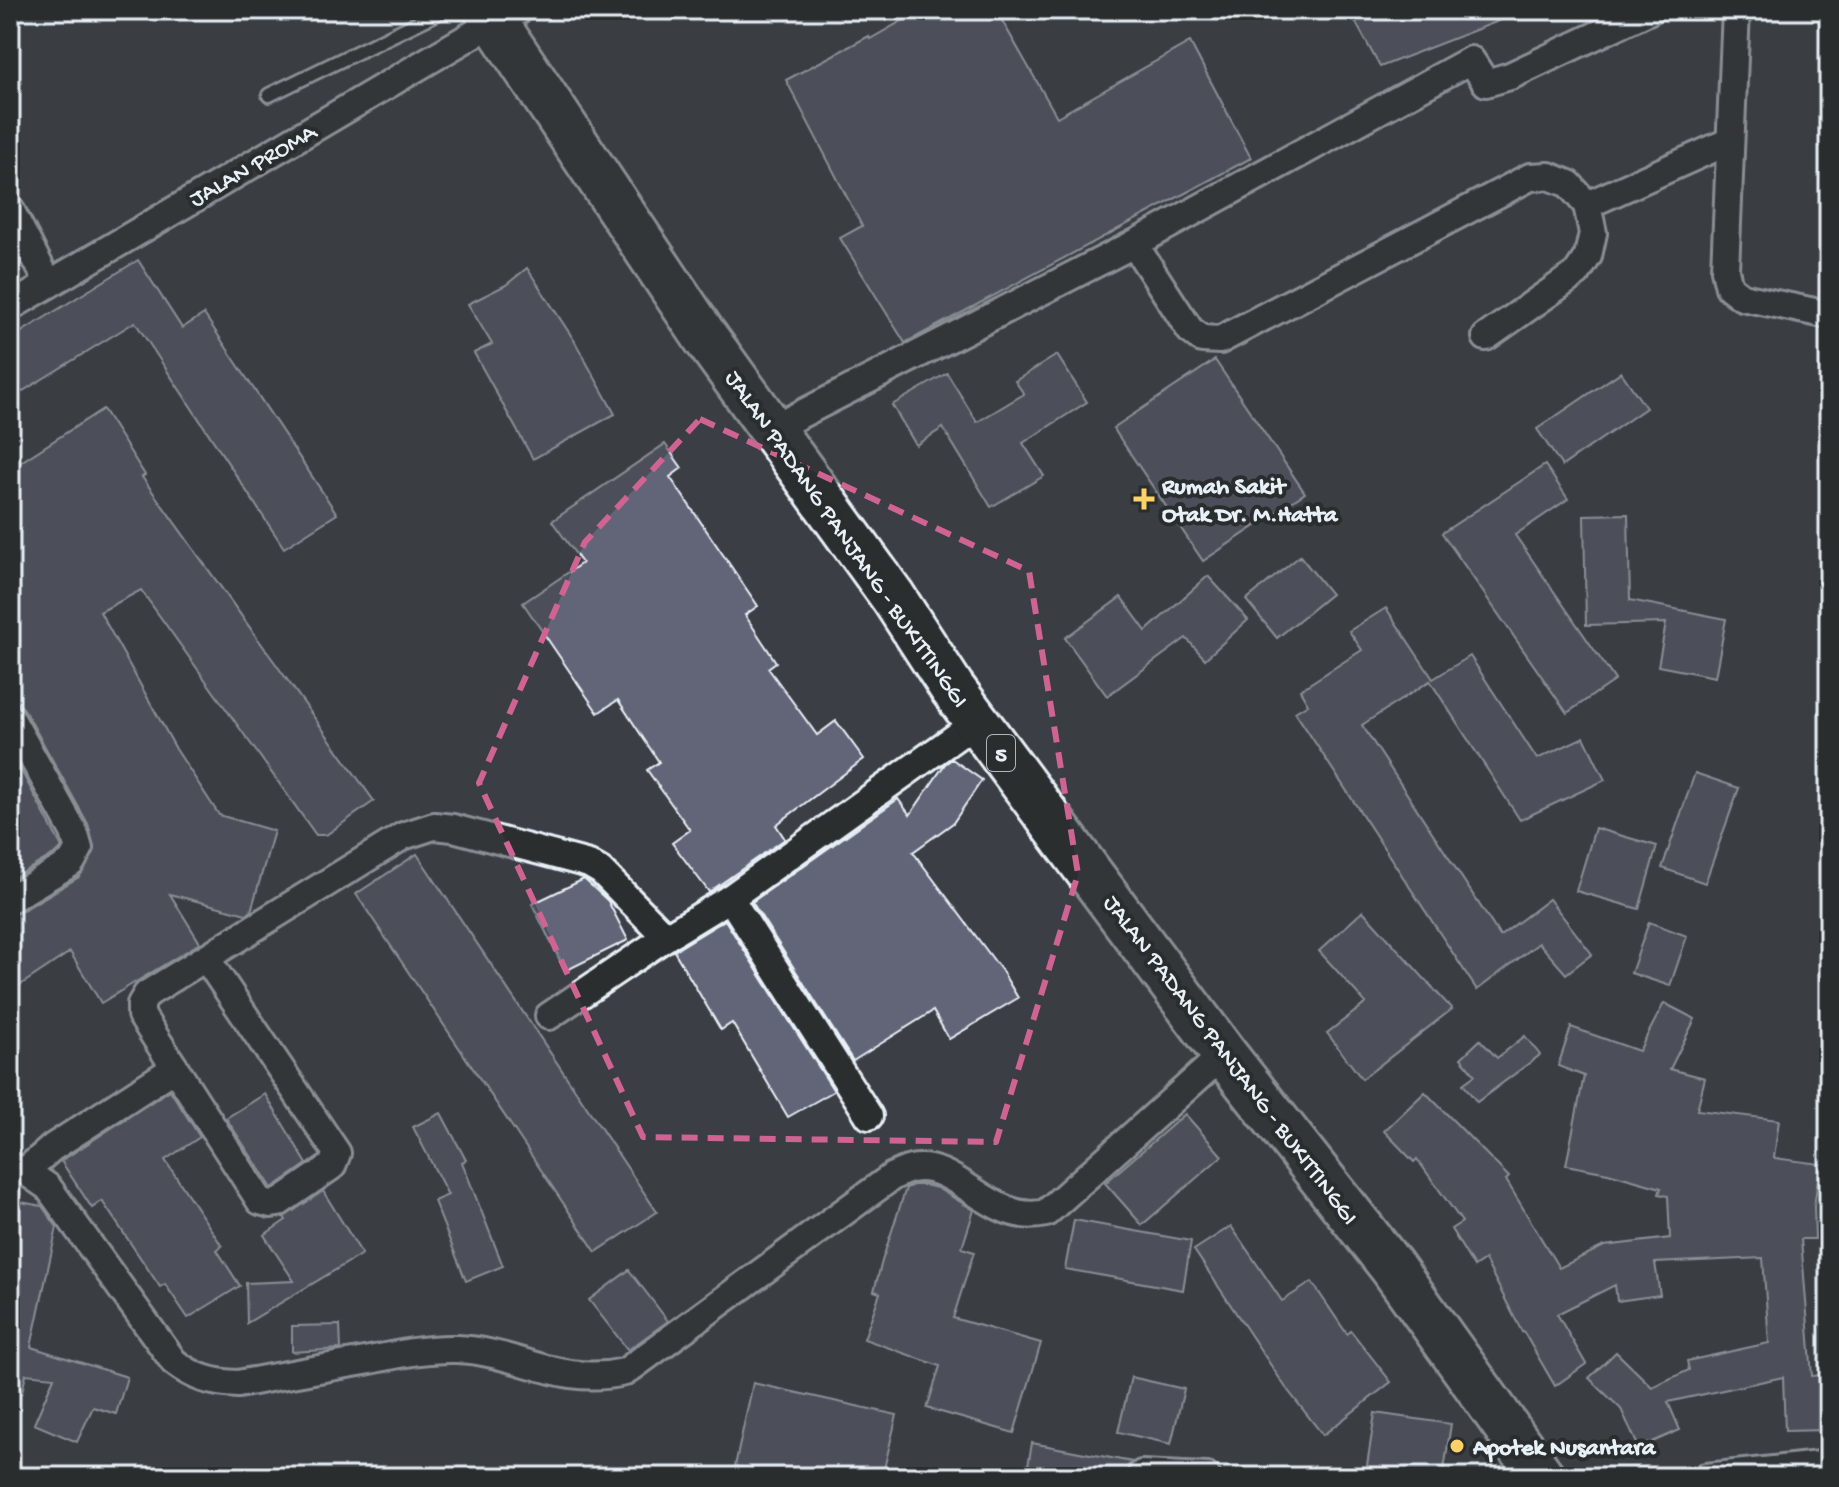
<svg xmlns="http://www.w3.org/2000/svg" width="1839" height="1487" viewBox="0 0 1839 1487" font-family="'Gochi Hand',sans-serif">
<style>
.building{fill:#626577;stroke:#e8f1f8;stroke-width:2}
.lines{fill:none;stroke-linecap:round;stroke-linejoin:round}
.lane-casing{stroke:#e8f1f8;stroke-width:18}
.street-casing{stroke:#e8f1f8;stroke-width:32}
.highway-casing{stroke:#e8f1f8;stroke-width:50}
.lane{stroke:#2a2d2e;stroke-width:12}
.street{stroke:#2a2d2e;stroke-width:26}
.highway{stroke:#2a2d2e;stroke-width:44}
.marked{fill:none;stroke:#cf6492;stroke-width:6;stroke-dasharray:16 10;stroke-linejoin:round}
.poi-dot{fill:#ffd166;stroke:#2a2d2e;stroke-width:3}
.labels{text-anchor:middle;stroke-width:8;stroke-linejoin:round;paint-order:stroke}
.shield{fill:#2a2d2e;stroke:#afb6bb;stroke-width:2}
.shield-label{font-size:22px;font-weight:bold;fill:#e8f1f8}
.street-label{font-size:24px;fill:#e8f1f8;stroke:#2a2d2e}
.poi-label{font-size:24px;font-weight:bold;fill:#e8f1f8;stroke:#2a2d2e;text-anchor:start}
</style>
<rect width="100%" height="100%" fill="#3b3e44"/>
<filter id="ink" filterUnits="userSpaceOnUse"><feTurbulence type="fractalNoise" baseFrequency=".0125" numOctaves="2"/><feDisplacementMap in="SourceGraphic" scale="16" xChannelSelector="R" yChannelSelector="G"/><feConvolveMatrix kernelMatrix="1 2 1 2 8 2 1 2 1" color-interpolation-filters="sRGB"/></filter>
<g filter="url(#ink)">
<!-- building -->
<g class="building">
<path d="M 921,10 L 996,10 L 1057,117 L 1190,42 L 1251,158 L 905,343 L 840,238 L 862,226 L 786,80 L 869,36 L 870,39 Z"/>
<path d="M 1349,10 L 1521,10 L 1522,12 L 1380,67 Z"/>
<path d="M 138,260 L 182,328 L 204,314 L 337,514 L 284,548 L 135,322 L 10,399 L 10,339 Z"/>
<path d="M 527,268 L 574,340 L 615,414 L 533,459 L 474,353 L 492,344 L 468,304 L 506,285 Z"/>
<path d="M 1057,355 L 1087,402 L 1023,443 L 1044,476 L 991,507 L 943,428 L 916,445 L 892,405 L 947,373 L 977,422 L 1024,394 L 1015,381 Z"/>
<path d="M 1215,360 L 1305,493 L 1203,561 L 1113,428 Z"/>
<path d="M 1621,372 L 1646,408 L 1562,466 L 1537,429 Z"/>
<path d="M 103,409 L 145,475 L 142,477 L 374,801 L 326,835 L 316,835 L 141,590 L 100,612 L 176,749 L 219,815 L 274,831 L 251,911 L 246,914 L 170,894 L 200,943 L 101,1003 L 70,952 L 10,992 L 10,915 L 18,913 L 79,877 L 95,850 L 88,824 L 24,709 L 18,703 L 10,701 L 10,469 Z"/>
<path d="M 665,444 L 682,468 L 670,477 L 758,606 L 745,615 L 776,662 L 768,668 L 817,735 L 836,721 L 864,759 L 776,825 L 785,839 L 709,892 L 672,843 L 690,830 L 647,770 L 659,762 L 618,700 L 598,713 L 523,603 L 582,563 L 552,521 Z"/>
<path d="M 1545,465 L 1568,499 L 1515,535 L 1615,680 L 1567,713 L 1442,533 Z"/>
<path d="M 1628,514 L 1630,600 L 1726,619 L 1715,677 L 1658,666 L 1666,623 L 1586,625 L 1584,515 Z"/>
<path d="M 1300,556 L 1331,594 L 1277,638 L 1246,600 Z"/>
<path d="M 1208,576 L 1248,620 L 1205,659 L 1186,638 L 1107,696 L 1065,638 L 1121,597 L 1146,631 Z"/>
<path d="M 1386,608 L 1433,679 L 1470,656 L 1537,759 L 1584,737 L 1605,780 L 1520,820 L 1430,681 L 1362,725 L 1500,936 L 1549,899 L 1592,954 L 1566,974 L 1539,943 L 1477,990 L 1295,712 L 1308,704 L 1300,690 L 1362,650 L 1349,631 Z"/>
<path d="M 10,750 L 62,847 L 59,851 L 10,880 Z"/>
<path d="M 952,759 L 982,780 L 953,823 L 913,852 L 1002,971 L 1018,998 L 949,1039 L 933,1011 L 853,1061 L 752,902 L 898,799 L 910,815 L 945,764 Z"/>
<path d="M 1695,773 L 1739,788 L 1705,883 L 1662,868 Z"/>
<path d="M 1595,828 L 1657,846 L 1639,909 L 1576,891 Z"/>
<path d="M 417,854 L 657,1212 L 596,1252 L 356,894 Z"/>
<path d="M 584,879 L 608,901 L 628,940 L 565,971 L 532,904 Z"/>
<path d="M 1363,911 L 1452,1009 L 1362,1079 L 1327,1033 L 1366,1003 L 1319,951 Z"/>
<path d="M 725,920 L 834,1091 L 788,1117 L 732,1023 L 721,1030 L 674,951 Z"/>
<path d="M 1649,922 L 1687,936 L 1670,986 L 1631,973 Z"/>
<path d="M 1664,1003 L 1695,1019 L 1670,1069 L 1705,1078 L 1697,1110 L 1779,1120 L 1774,1158 L 1820,1164 L 1814,1207 L 1815,1239 L 1801,1239 L 1812,1376 L 1823,1375 L 1825,1430 L 1785,1431 L 1783,1377 L 1668,1402 L 1680,1430 L 1639,1448 L 1621,1409 L 1589,1378 L 1616,1352 L 1652,1387 L 1689,1370 L 1687,1361 L 1769,1343 L 1763,1258 L 1655,1263 L 1660,1295 L 1617,1301 L 1615,1285 L 1557,1314 L 1586,1364 L 1555,1386 L 1523,1331 L 1522,1332 L 1485,1260 L 1474,1267 L 1451,1229 L 1462,1222 L 1417,1159 L 1414,1162 L 1384,1131 L 1425,1092 L 1509,1177 L 1506,1180 L 1559,1268 L 1604,1246 L 1670,1238 L 1668,1196 L 1659,1194 L 1661,1188 L 1608,1173 L 1566,1165 L 1584,1076 L 1558,1066 L 1571,1027 L 1639,1051 Z"/>
<path d="M 1525,1036 L 1540,1055 L 1477,1102 L 1463,1084 L 1475,1075 L 1461,1058 L 1480,1040 L 1497,1058 Z"/>
<path d="M 170,1090 L 200,1137 L 165,1160 L 222,1246 L 217,1250 L 240,1286 L 188,1318 L 165,1284 L 160,1287 L 102,1201 L 92,1208 L 61,1161 Z"/>
<path d="M 265,1094 L 307,1164 L 272,1188 L 226,1118 Z"/>
<path d="M 441,1113 L 466,1160 L 462,1162 L 503,1266 L 466,1281 L 434,1201 L 448,1195 L 413,1127 Z"/>
<path d="M 1185,1114 L 1222,1156 L 1142,1225 L 1105,1183 Z"/>
<path d="M 913,1185 L 925,1185 L 937,1188 L 974,1210 L 962,1248 L 974,1252 L 953,1318 L 1041,1343 L 1014,1433 L 927,1408 L 940,1366 L 864,1339 L 880,1293 L 874,1291 L 882,1261 L 906,1188 Z"/>
<path d="M 323,1191 L 362,1254 L 247,1323 L 246,1283 L 294,1281 L 264,1235 L 286,1220 L 284,1217 Z"/>
<path d="M 10,1200 L 42,1206 L 57,1227 L 31,1347 L 127,1377 L 116,1414 L 93,1407 L 77,1442 L 34,1424 L 54,1377 L 26,1374 L 22,1393 L 10,1392 Z"/>
<path d="M 1074,1220 L 1191,1241 L 1183,1290 L 1065,1269 Z"/>
<path d="M 1231,1226 L 1282,1301 L 1312,1282 L 1347,1334 L 1351,1331 L 1391,1382 L 1323,1435 L 1286,1388 L 1194,1250 Z"/>
<path d="M 629,1270 L 668,1321 L 628,1350 L 589,1300 Z"/>
<path d="M 340,1325 L 341,1349 L 292,1352 L 292,1326 Z"/>
<path d="M 1131,1377 L 1184,1389 L 1171,1444 L 1118,1432 Z"/>
<path d="M 753,1383 L 897,1415 L 882,1477 L 785,1477 L 735,1466 Z"/>
<path d="M 1375,1413 L 1451,1424 L 1443,1477 L 1400,1477 L 1366,1472 Z"/>
<path d="M 1032,1443 L 1132,1462 L 1128,1466 L 1127,1477 L 1026,1477 Z"/>
</g>
<g class="lines">
<!-- lane casing -->
<g class="lane-casing">
<path id="lane" d="M 269,95 L 444,10"/>
</g>
<!-- street casing -->
<g class="street-casing">
<g id="street">
<path d="M 1736,10 L 1725,270 L 1729,287 L 1742,297 L 1829,315"/>
<path d="M 1587,205 L 1730,141"/>
<path d="M 10,209 L 49,284"/>
<path d="M 1134,244 L 1190,330 L 1202,339 L 1220,340 L 1530,177 L 1549,176 L 1569,184 L 1587,205 L 1593,233 L 1588,256 L 1577,273 L 1486,337"/>
<path d="M 10,307 L 494,22 L 519,10"/>
<path d="M 772,429 L 1134,244 L 1471,60 L 1486,83 L 1510,76 L 1650,10"/>
<path d="M 10,717 L 74,832 L 79,849 L 71,863 L 10,899"/>
<path d="M 730,898 L 869,1116"/>
<path d="M 206,958 L 337,1153 L 332,1166 L 278,1203 L 271,1204 L 260,1201 L 141,1015 L 141,1004 L 147,994 L 403,836 L 434,826 L 453,828 L 589,864 L 601,871 L 666,937"/>
<path d="M 549,1016 L 666,937 L 730,898 L 978,721"/>
<path d="M 10,1167 L 25,1171 L 48,1187 L 174,1362 C 195,1378 212,1383 238,1384 C 280,1376 323,1368 365,1361 C 395,1355 426,1348 456,1349 C 519,1351 558,1387 625,1372 L 893,1176 C 899,1174 905,1170 911,1169 C 957,1159 990,1226 1046,1213 L 1224,1054"/>
<path d="M 25,1171 L 53,1147 L 175,1068"/>
<path d="M 1142,1474 L 1207,1477"/>
<path d="M 1706,1477 L 1829,1464"/>
</g>
</g>
<!-- highway casing -->
<g class="highway-casing">
<path id="highway" d="M 487,10 L 705,337 L 893,597 L 952,688 L 1224,1054 L 1392,1267 L 1542,1477"/>
</g>
<!-- lane -->
<use href="#lane" class="lane"/>
<!-- street -->
<use href="#street" class="street"/>
<!-- highway -->
<use href="#highway" class="highway"/>
</g>
</g>
<!-- marked area -->
<path d="M0 0H1839V1487H0ZM 700,419 L 1029,571 L 1078,874 L 996,1142 L 643,1137 L 479,783 L 585,542 Z" fill="#3b3e44" fill-opacity=".55" fill-rule="evenodd"/>
<path class="marked" d="M 700,419 L 1029,571 L 1078,874 L 996,1142 L 643,1137 L 479,783 L 585,542 Z"/>
<!-- markers -->
<g class="poi-dot">
<path d="M1140 487h8v8h8v8h-8v8h-8v-8h-8v-8h8z"/>
<circle cx="1457" cy="1446" r="8"/>
</g>
<g class="labels">
<!-- shield labels -->
<rect class="shield" x="987" y="735" width="28" height="36" rx="6"/>
<g class="shield-label">
<text x="1001" y="761">5</text>
</g>
<!-- street labels -->
<g class="street-label">
<text transform="translate(252 164) rotate(-30)" y="8">JALAN PROMA</text>
<text transform="translate(848 538) rotate(55)" y="8">JALAN PADANG PANJANG - BUKITTINGGI</text>
<text transform="translate(1232 1059) rotate(53)" y="8">JALAN PADANG PANJANG - BUKITTINGGI</text>
</g>
<!-- poi labels -->
<g class="poi-label">
<text x="1162" y="493">Rumah Sakit<tspan x="1162" dy="28">Otak Dr. M.Hatta</tspan></text>
<text x="1473" y="1454">Apotek Nusantara</text>
</g>
</g>
<!-- margin -->
<rect width="1839" height="1487" fill="none" stroke="#2a2d2e" stroke-width="40"/>
<rect x="20" y="20" width="1799" height="1447" fill="none" stroke="#e8f1f8" stroke-width="3" filter="url(#ink)"/>
</svg>
